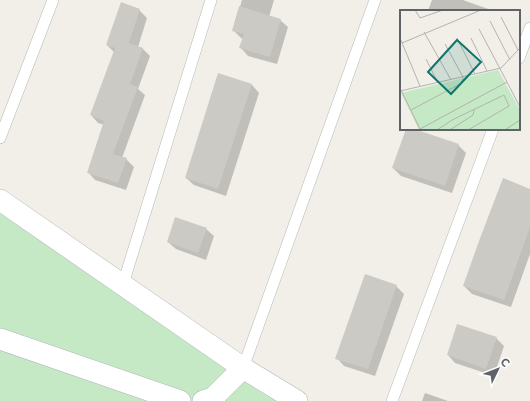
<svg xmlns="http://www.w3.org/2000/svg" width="530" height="401" viewBox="0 0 530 401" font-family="Commissioner,sans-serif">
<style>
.green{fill:#c5e8c5}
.shadow{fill:#0003}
.building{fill:#cccac5}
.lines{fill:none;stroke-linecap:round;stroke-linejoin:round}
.service-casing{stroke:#b5b8bc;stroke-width:12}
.minor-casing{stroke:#b5b8bc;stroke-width:22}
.service{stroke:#fff;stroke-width:11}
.minor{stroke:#fff;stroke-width:21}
.inset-road{fill:none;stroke:#b3b3b1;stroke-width:1}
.view{fill:#0f766e;fill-opacity:0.15;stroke:#0f766e;stroke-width:2}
.inset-edge{fill:none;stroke:#5f6368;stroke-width:2}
</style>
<rect width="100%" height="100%" fill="#f1efe8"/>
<!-- green -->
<path class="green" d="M 0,211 L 278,401 L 0,401 Z"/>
<!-- shadow -->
<g class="shadow">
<path d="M 242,0 L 274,0 L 269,17 L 280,20 L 288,27 L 277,64 L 248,56 L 241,48 L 243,39 L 241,38 L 233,30 Z"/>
<path d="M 432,0 L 463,0 L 494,11 L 428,11 Z"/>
<path d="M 139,10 L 147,18 L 138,47 L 142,48 L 150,56 L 138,89 L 145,95 L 122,158 L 126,159 L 134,167 L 126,190 L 95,180 L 88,172 L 104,125 L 98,123 L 91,115 L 114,52 L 107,45 Z"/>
<path d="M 219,74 L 252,85 L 259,93 L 226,196 L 194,185 L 186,178 Z"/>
<path d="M 407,129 L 411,129 L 458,145 L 466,153 L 452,193 L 401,176 L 393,168 Z"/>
<path d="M 530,190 L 530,254 L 511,307 L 472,294 L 464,286 Z"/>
<path d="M 206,229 L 214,236 L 206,260 L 176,249 L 168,242 Z"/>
<path d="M 396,286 L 404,294 L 375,376 L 344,366 L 337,358 Z"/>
<path d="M 496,338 L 504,346 L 494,376 L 455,363 L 448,355 Z"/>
<path d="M 425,393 L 448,401 L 422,401 Z"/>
</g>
<!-- building -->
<g class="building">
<path d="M 121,2 L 140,9 L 129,43 L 143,48 L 130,84 L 138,87 L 113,154 L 127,158 L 118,183 L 87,173 L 104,121 L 90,115 L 115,48 L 106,45 Z"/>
<path d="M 239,6 L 281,19 L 270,57 L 239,48 L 244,34 L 232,31 Z"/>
<path d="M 218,73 L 252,84 L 218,189 L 185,178 Z"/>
<path d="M 406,129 L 414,129 L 459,144 L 445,186 L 392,168 Z"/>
<path d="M 503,178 L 530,189 L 530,227 L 504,300 L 463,286 L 479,241 Z"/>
<path d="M 175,217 L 207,228 L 198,253 L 167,242 Z"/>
<path d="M 365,274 L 397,285 L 368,369 L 335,359 Z"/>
<path d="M 457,324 L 497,337 L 486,369 L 447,355 Z"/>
</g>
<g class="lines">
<!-- service casing -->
<g class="service-casing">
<g id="service">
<path d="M 519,58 L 530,28"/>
<path d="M 0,138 L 53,0"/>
<path d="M 123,284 L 211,0"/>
<path d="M 243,368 L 375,0"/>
<path d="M 392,401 L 493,129"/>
</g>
</g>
<!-- minor casing -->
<g class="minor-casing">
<g id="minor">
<path d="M 0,200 L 243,368 L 297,401"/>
<path d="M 0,339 L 180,401"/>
<path d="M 203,401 L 213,398 L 243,368"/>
</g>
</g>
<!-- service -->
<use href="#service" class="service"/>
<!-- minor -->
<use href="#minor" class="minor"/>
</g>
<!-- overview -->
<g transform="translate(400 10)">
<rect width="120" height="120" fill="#f1efe8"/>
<path d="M 98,60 L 120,100 L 120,120 L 19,120 L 1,83 Z" fill="#c5e8c5"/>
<path class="inset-road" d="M 15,0 L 20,8 L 43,0M 101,7 L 118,40M 90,11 L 110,50M 24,22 L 51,70M 0,28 L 20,76M 57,28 L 75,64M 71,28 L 87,61M 2,33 L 81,0M 26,49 L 38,73M 107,72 L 120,97M 1,80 L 20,119 L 107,72 L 79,19M 0,81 L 101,58 L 120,38M 11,100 L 62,73 L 63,67 L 45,34M 37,120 L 52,110 L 104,85 L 109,96 L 68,120M 50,120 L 73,105 L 74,100M 105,120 L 120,110"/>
<path class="view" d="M 57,30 L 81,52 L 51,84 L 28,62 Z"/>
<rect width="120" height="120" class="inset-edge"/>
</g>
<!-- north arrow -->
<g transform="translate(498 369) rotate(47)" stroke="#ffffff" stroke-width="3" paint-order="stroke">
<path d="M0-3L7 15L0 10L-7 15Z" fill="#5f6368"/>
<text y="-6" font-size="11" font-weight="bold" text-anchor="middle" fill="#5f6368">С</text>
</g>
</svg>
